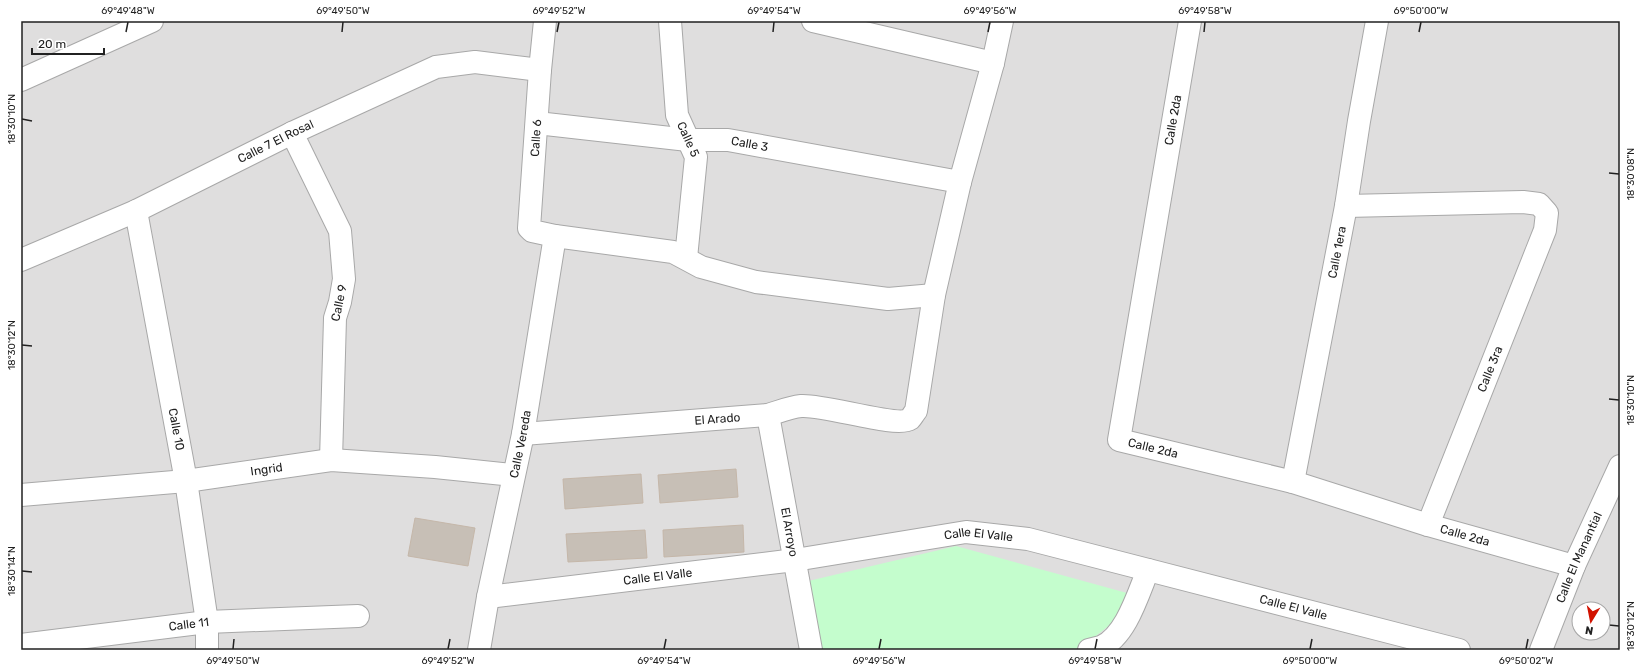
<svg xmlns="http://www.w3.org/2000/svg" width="1641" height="671" viewBox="0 0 1641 671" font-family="Rubik,sans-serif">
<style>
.residential{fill:#dfdede;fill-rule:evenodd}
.park{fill:#c4fdcd}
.building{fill:#c7bfb6;stroke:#c5b7a9}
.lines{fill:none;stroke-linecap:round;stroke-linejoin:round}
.minor-casing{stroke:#a8a8a8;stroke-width:24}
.minor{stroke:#fff;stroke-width:22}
.ticks{fill:none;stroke:#212121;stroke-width:1.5}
.labels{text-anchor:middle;stroke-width:3;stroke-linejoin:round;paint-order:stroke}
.street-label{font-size:12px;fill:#212121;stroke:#fff}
.neatline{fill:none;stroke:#212121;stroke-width:1.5}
.ticks-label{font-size:10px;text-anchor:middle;fill:#212121}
</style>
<rect width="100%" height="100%" fill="#f2efe7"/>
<!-- residential -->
<path class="residential" d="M 21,21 L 1620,21 L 1620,650 L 21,650 ZM 1579,609 L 1603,609 L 1603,633 L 1579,633 Z"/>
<!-- park -->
<path class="park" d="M 956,546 L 1127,593 L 1116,620 L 1082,647 L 1072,650 L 814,650 L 800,583 Z"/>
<!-- building -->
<g class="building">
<path d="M 736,469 L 738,497 L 660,503 L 658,475 Z"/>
<path d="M 641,474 L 643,503 L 565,509 L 563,479 Z"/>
<path d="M 415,518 L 475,528 L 468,566 L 408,556 Z"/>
<path d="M 743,525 L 744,552 L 664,557 L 663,530 Z"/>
<path d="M 645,530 L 647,558 L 568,562 L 566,534 Z"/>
</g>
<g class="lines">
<!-- minor casing -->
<g class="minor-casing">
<g id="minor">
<path d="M 545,21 L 540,70 L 529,228 L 532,231 L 555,236 L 673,252 L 701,267 L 756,282 L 888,299 L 934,295"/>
<path id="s1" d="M 670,21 L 677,115 L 696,157 L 686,258"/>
<path d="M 813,21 L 993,63"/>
<path id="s2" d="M 1190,21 L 1119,440 L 1293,482 L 1428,525 L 1574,566"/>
<path d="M 21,80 L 152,21"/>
<path id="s3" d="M 537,123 L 688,140 L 728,140 L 960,182"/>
<path d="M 292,133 L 340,231 L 344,279 L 340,302 L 335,318 L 331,460"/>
<path d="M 1346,206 L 1523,202 L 1539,204 L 1547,213 L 1545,230 L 1428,525"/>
<path id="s4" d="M 136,211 L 186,481 L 207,622 L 207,650"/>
<path id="s5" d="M 21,260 L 136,211 L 292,133 L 436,67 L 475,62 L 540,70"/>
<path id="s6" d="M 768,415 L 811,650"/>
<path id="s7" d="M 523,434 L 768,415 C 778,412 790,407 801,406 C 824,404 897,428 910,419 C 912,417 914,413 916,411 L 934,295 L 960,182 L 993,63 L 1002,21"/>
<path id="s8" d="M 1293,482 L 1346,206 L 1359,121 L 1377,21"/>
<path id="s9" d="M 21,495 L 186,481 L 331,460 L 435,467 L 513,475"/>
<path id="s10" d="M 488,597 L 795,560 L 966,532 L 1028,539 L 1459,650"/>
<path id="s11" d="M 21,645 L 207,622 L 358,616"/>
<path id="s12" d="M 479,650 L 488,597 L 523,434 L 555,236"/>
<path d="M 1089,650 C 1093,649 1097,648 1101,647 C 1126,636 1138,594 1148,570"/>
<path id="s13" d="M 1541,650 L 1574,566 L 1620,466"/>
</g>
</g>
<!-- minor -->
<use href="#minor" class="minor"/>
</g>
<!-- ticks -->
<path class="ticks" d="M 126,32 L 128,22M 342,32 L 343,22M 557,32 L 559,22M 773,32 L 774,22M 988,32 L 990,22M 1204,32 L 1205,22M 1419,32 L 1421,22M 22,119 L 32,121M 1609,173 L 1619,174M 22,345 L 32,346M 1609,399 L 1619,400M 22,571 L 32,572M 1609,625 L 1619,626M 233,649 L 234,639M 448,649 L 450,639M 664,649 L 666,639M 879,649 L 881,639M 1095,649 L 1097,639M 1310,649 L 1312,639M 1526,649 L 1528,639"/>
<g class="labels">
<!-- street labels -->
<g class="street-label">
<text transform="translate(1173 120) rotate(-80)" y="4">Calle 2da</text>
<text transform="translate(536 138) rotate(-86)" y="4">Calle 6</text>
<text dy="4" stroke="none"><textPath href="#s1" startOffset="121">Calle 5</textPath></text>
<text dy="4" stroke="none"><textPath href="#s5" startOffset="281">Calle 7 El Rosal</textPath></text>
<text dy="4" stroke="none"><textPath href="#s3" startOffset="214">Calle 3</textPath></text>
<text dy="4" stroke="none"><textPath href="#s8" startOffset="234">Calle 1era</textPath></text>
<text transform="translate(339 303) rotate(-78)" y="4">Calle 9</text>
<text transform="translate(1490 369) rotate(-68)" y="4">Calle 3ra</text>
<text dy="4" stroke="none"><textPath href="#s7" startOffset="195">El Arado</textPath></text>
<text dy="4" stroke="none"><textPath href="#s4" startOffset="222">Calle 10</textPath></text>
<text dy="4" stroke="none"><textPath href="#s12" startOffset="210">Calle Vereda</textPath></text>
<text dy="4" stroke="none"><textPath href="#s2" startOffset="460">Calle 2da</textPath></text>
<text dy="4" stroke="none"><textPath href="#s9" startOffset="247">Ingrid</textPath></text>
<text dy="4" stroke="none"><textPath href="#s6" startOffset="119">El Arroyo</textPath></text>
<text dy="4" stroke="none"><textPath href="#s2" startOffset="784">Calle 2da</textPath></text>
<text dy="4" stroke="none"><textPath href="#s10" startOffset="495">Calle El Valle</textPath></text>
<text dy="4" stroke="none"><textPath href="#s13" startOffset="100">Calle El Manantial</textPath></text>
<text dy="4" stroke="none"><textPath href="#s10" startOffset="171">Calle El Valle</textPath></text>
<text dy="4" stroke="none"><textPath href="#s10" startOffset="819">Calle El Valle</textPath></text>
<text dy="4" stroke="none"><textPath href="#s11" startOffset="169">Calle 11</textPath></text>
</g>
</g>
<!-- border -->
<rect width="1641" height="671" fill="none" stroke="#ffffff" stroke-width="44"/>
<!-- north arrow -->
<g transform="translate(1591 621) rotate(190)"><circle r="19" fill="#ffffff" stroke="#a6a6a6"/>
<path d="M0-3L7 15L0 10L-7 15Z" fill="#d21200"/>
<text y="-6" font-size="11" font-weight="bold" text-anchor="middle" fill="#212121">N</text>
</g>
<!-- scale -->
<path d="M32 48v6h72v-6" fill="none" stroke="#212121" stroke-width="2"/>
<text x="38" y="48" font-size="12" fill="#212121" stroke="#ffffff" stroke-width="3" paint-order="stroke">20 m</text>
<rect x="22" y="22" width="1597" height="627" class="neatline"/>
<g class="ticks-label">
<text x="128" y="14">69°49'48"W</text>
<text x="343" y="14">69°49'50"W</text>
<text x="559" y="14">69°49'52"W</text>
<text x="774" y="14">69°49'54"W</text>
<text x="990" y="14">69°49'56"W</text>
<text x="1205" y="14">69°49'58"W</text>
<text x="1421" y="14">69°50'00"W</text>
<text transform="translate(11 119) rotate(-90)" y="4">18°30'10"N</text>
<text transform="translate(1630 174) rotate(-90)" y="4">18°30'08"N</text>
<text transform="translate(11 345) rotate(-90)" y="4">18°30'12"N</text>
<text transform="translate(1630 400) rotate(-90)" y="4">18°30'10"N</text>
<text transform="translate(11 571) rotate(-90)" y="4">18°30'14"N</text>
<text transform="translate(1630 626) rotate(-90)" y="4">18°30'12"N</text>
<text x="233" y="664">69°49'50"W</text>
<text x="448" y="664">69°49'52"W</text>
<text x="664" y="664">69°49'54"W</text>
<text x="879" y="664">69°49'56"W</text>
<text x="1095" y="664">69°49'58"W</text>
<text x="1310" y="664">69°50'00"W</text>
<text x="1526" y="664">69°50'02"W</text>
</g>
</svg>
